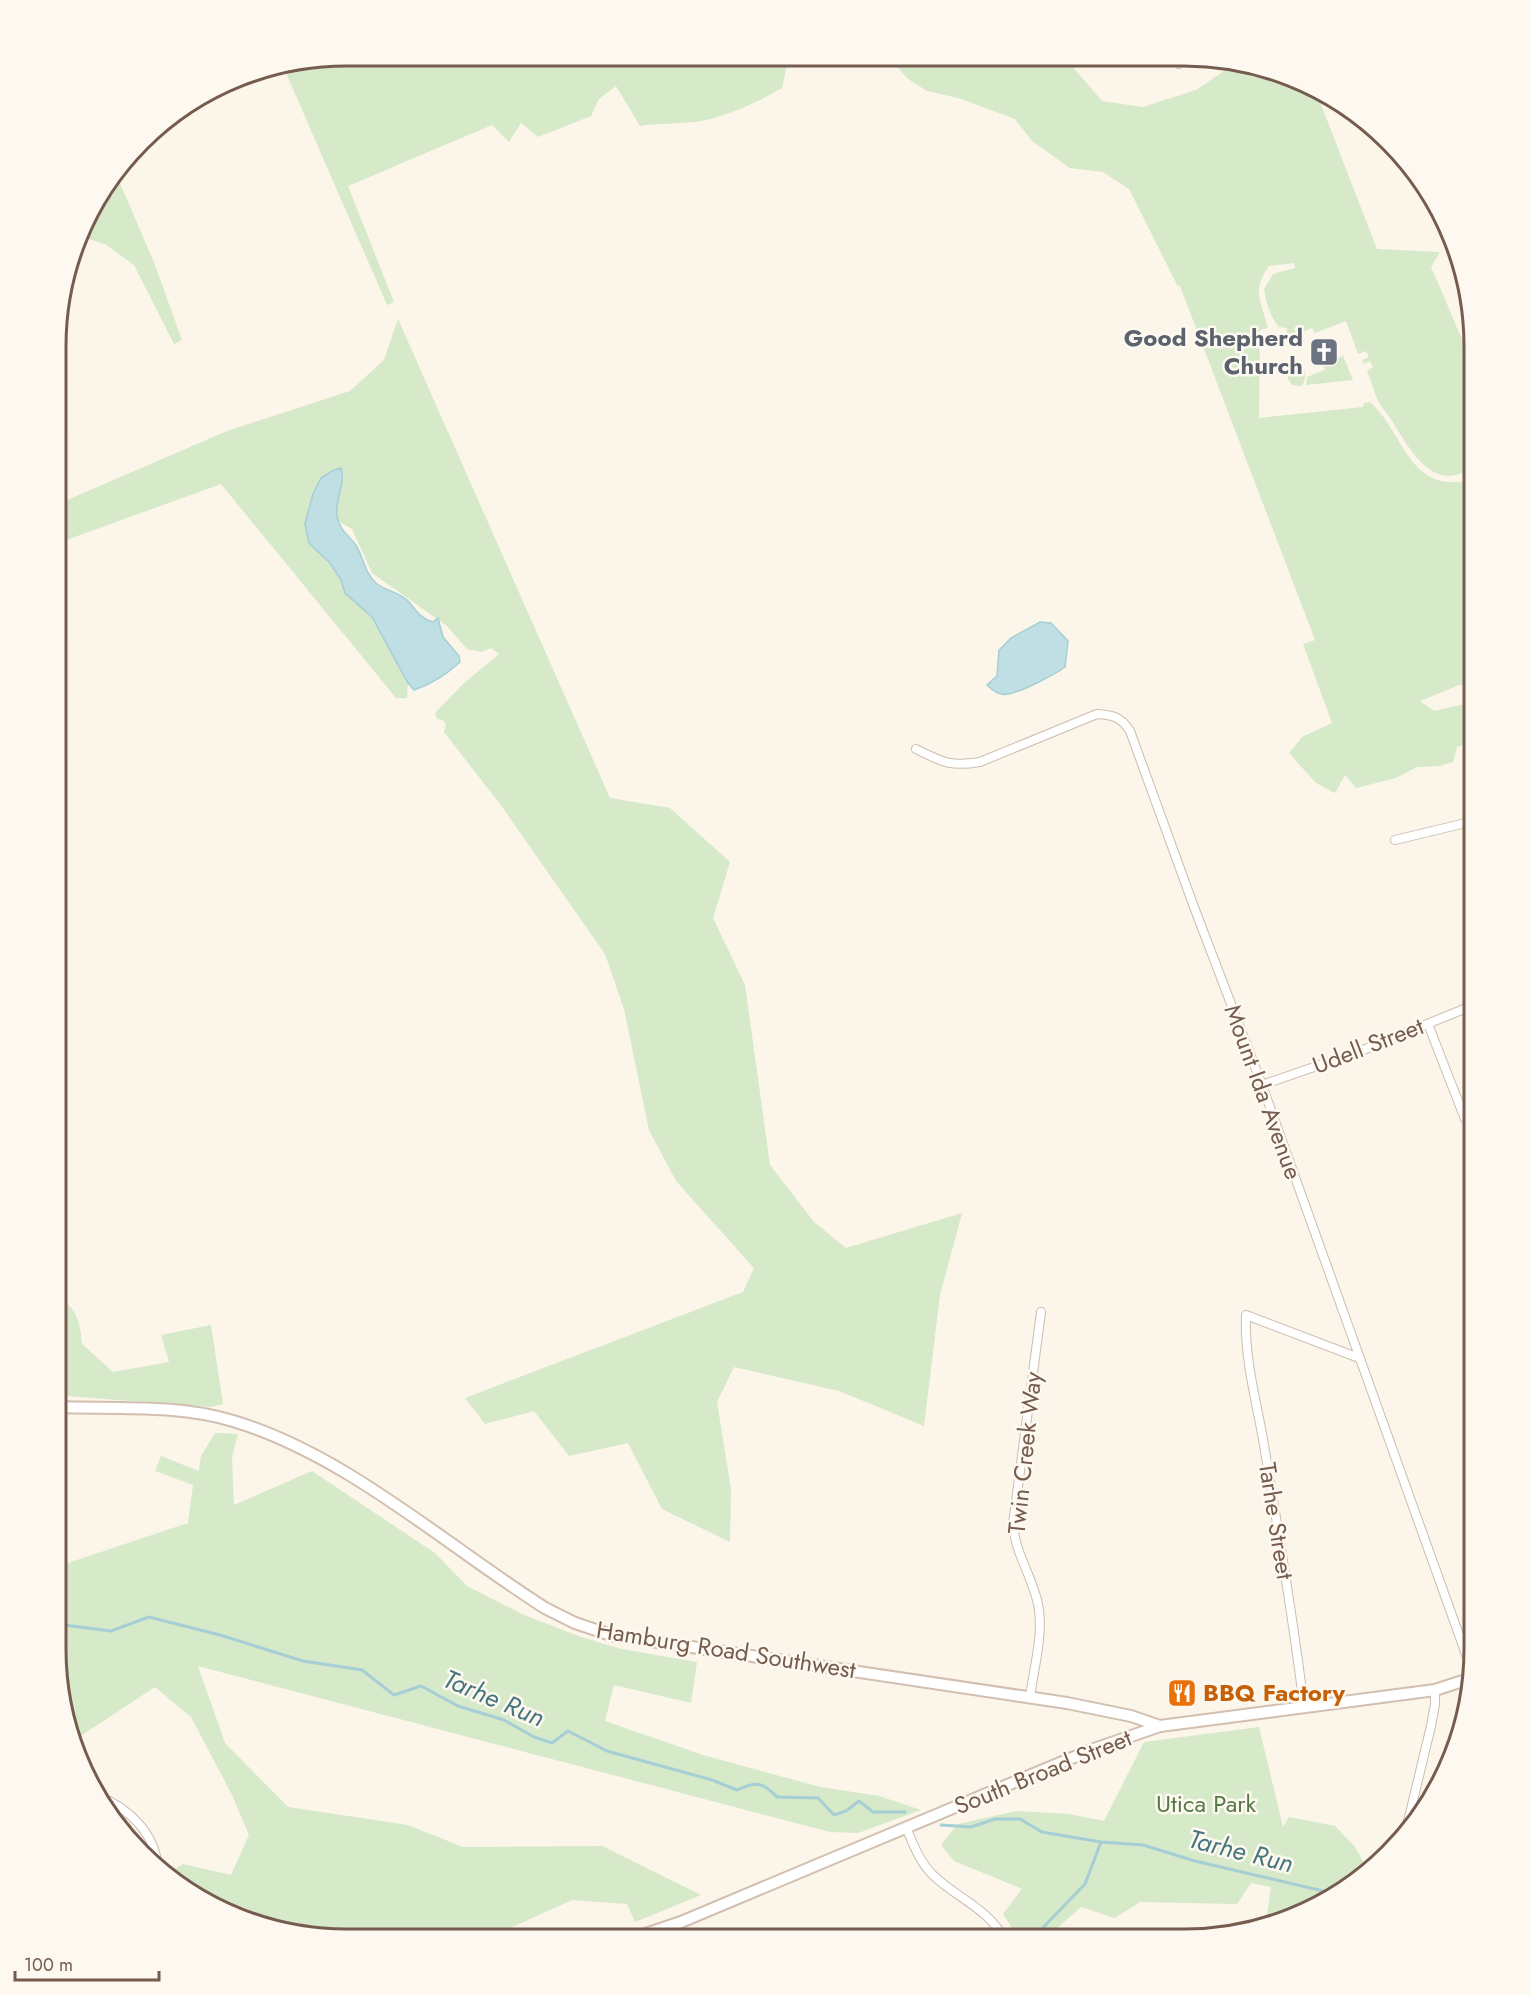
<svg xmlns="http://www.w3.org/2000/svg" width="1530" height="1995" viewBox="0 0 1530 1995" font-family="Jost,sans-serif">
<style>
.green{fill:#d6e9c9}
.water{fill:#bfdfe4;stroke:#a6ced5;stroke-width:1.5}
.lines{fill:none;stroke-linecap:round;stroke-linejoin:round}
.stream{stroke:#a6ced5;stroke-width:3}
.street-casing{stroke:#cdbdb0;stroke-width:10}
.secondary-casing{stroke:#d2bfb0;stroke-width:14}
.street{stroke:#fff;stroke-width:8}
.secondary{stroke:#fff;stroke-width:10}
.labels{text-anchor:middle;stroke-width:5;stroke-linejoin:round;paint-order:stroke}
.worship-label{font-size:24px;font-weight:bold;fill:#5b616d;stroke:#fef9f0;text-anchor:end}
.street-label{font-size:24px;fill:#755c4e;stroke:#fef9f0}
.food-label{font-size:24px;font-weight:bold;fill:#c56008;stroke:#fef9f0;text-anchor:start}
.park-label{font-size:24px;fill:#567947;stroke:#fef9f0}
.water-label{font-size:26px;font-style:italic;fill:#46767f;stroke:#fef9f0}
.rim{fill:none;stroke:#755c4e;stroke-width:3}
</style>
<rect width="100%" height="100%" fill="#fbf5ea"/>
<!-- green -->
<g class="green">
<path d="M 346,56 L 789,57 L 782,88 C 755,103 727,117 696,122 C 677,124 658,123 640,126 L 616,86 L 599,99 L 591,116 L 538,137 L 521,123 L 509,142 L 492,125 L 348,186 L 394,302 L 387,305 L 283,66 Z"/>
<path d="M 888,57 L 1065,58 L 1102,101 L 1143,107 L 1196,90 L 1236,63 L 1317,94 L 1377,249 L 1440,252 L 1431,267 L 1474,367 L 1474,466 C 1435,495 1412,453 1394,424 C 1390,416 1382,409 1378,401 C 1374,392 1371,380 1367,371 L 1373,367 L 1370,361 L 1364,364 L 1362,360 L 1369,357 L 1366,351 L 1358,354 L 1346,321 L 1315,333 L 1312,328 L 1302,332 L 1298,326 L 1294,328 L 1296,334 L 1286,339 L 1287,328 L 1279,327 C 1270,316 1266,303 1264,289 L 1273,274 L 1295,268 L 1294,263 L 1269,266 C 1251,292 1261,299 1268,328 L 1260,330 L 1259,418 L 1363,407 L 1364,403 L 1370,402 C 1401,429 1408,486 1457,482 C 1464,481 1469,482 1474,477 L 1474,683 L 1459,685 L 1420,701 L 1434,711 L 1474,702 L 1474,740 L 1457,747 L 1453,762 L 1440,766 L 1417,767 L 1396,778 L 1356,788 L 1345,775 L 1335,793 L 1316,783 L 1289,753 L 1302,737 L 1332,723 L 1303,644 L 1315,640 L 1180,286 L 1177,285 L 1129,189 L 1103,172 L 1070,168 L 1032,141 L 1015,119 L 958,98 L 927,91 L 908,79 Z"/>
<path d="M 116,174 L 153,260 L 182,340 L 174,344 L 134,265 L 105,244 L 82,237 L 94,201 Z"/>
<path d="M 398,319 L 610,798 L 670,808 L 730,862 L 713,918 L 745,985 L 770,1165 L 814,1222 L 846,1248 L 962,1213 L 940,1295 L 924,1426 L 839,1391 L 734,1367 L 717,1402 L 731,1489 L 730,1542 L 662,1509 L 628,1443 L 569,1456 L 534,1411 L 485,1424 L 465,1398 L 743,1292 L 754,1268 L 676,1181 L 649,1130 L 624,1009 L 605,954 L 500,804 L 444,732 L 446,725 L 443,720 L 437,719 L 435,713 L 464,683 L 499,654 L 491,648 L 482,652 L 467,649 L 447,626 L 372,573 L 352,529 L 338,521 L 336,505 L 341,489 L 309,543 L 330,563 L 340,579 L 345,593 L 372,617 L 408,683 L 407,698 L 396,698 L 221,484 L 58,543 L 58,504 L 227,431 L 350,391 L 384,360 Z"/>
<path d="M 1343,356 L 1353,380 L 1306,385 L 1307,377 L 1325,370 L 1323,364 Z"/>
<path d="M 1301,364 C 1305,372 1307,377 1302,386 L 1292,385 L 1288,379 L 1287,366 L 1291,365 L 1292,368 Z"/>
<path d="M 56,1295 C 77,1308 80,1321 82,1344 L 113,1372 L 169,1362 L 161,1335 L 211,1325 L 223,1404 L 210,1407 L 65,1396 L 62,1375 L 56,1374 Z"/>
<path d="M 215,1433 L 238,1434 L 232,1457 L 234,1505 L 312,1471 L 435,1553 L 467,1586 L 524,1615 L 581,1637 L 621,1649 L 697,1662 L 691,1703 L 614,1685 L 605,1721 L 703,1755 L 820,1787 L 879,1796 L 921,1810 L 858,1833 L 830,1832 L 198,1666 L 225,1743 L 288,1807 L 408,1825 L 463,1847 L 602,1846 L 701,1895 L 635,1922 L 627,1904 L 572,1900 L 488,1938 L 308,1937 L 263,1927 L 261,1920 L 251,1923 L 184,1890 L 167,1874 L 183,1864 L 231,1875 L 249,1835 L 232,1795 L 191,1717 L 155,1687 L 76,1739 L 56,1650 L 56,1567 L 188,1523 L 193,1485 L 155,1471 L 161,1456 L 199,1471 L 201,1456 Z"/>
<path d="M 1259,1727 L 1283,1827 L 1289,1817 L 1335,1826 L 1355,1847 L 1369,1872 L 1313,1909 L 1266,1921 L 1271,1887 L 1251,1883 L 1237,1904 L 1140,1902 L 1115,1918 L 1081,1907 L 1045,1939 L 1019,1939 L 1003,1914 L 1022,1889 L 954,1861 L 941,1845 L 958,1824 L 1016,1811 L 1069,1814 L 1104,1821 L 1144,1742 Z"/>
</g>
<!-- water -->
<g class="water">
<path d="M 341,468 C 346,485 334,500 337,517 C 340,530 348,535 355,544 C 364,557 364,573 377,584 C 386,591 402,593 409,602 C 417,612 420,618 433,622 L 438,618 L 443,637 L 459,656 L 460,662 C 446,675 432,684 414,690 L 408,683 L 372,617 L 345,593 L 341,580 L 330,563 L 309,543 L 305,524 L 313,494 L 321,478 L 332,471 Z"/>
<path d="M 1040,622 L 1051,623 L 1068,641 L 1065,667 C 1056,674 1019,693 1008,694 C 1000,696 992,690 987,685 L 997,676 L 999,650 L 1011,638 Z"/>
</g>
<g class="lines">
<!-- stream -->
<g class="stream">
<path d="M 56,1624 L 111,1631 L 149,1617 L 220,1635 L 303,1661 L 362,1670 L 394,1695 L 421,1686 L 458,1706 L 504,1720 L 534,1737 L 552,1743 L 568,1731 L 607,1751 L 712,1780 L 737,1790 C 757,1781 762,1782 777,1797 L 818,1798 L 834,1815 L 846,1811 L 859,1801 L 873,1812 L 905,1812"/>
<path d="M 941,1825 L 971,1827 L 995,1819 L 1020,1819 L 1042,1832 L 1101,1842 L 1143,1845 L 1195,1861 L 1336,1894"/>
<path d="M 1032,1939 L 1085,1884 L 1101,1842"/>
</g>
<!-- street casing -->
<g class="street-casing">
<g id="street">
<path d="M 1179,64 L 1183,58"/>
<path d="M 916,749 C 942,762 950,767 980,762 L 1097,714 C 1113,715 1121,717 1130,731 L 1194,907 L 1262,1085 L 1473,1674"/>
<path d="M 1395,840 L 1474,821"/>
<path d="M 1428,1024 L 1465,1119"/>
<path d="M 1262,1085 L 1363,1050 L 1474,1005"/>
<path d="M 1030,1697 C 1034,1667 1044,1633 1038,1604 C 1032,1576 1015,1553 1013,1524 L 1041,1312"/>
<path d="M 1304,1708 C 1294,1622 1279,1536 1265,1451 C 1258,1406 1244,1361 1246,1315 L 1359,1358"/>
<path d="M 98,1796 C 129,1808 155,1833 158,1868"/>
<path d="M 906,1827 C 913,1844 920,1863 934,1876 C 957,1898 989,1909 1004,1939"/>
<path d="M 1405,1834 L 1431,1726 L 1435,1704 L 1435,1690"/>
</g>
</g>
<!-- secondary casing -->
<g class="secondary-casing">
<g id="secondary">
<path d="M 56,1407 C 114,1409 177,1404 233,1421 C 345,1454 447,1546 545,1608 L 575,1623 L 611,1635 L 1067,1703 L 1131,1716 L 1160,1726"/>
<path d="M 634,1938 L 681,1922 L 1091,1750 L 1160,1726 L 1435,1690 L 1472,1678"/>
</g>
</g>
<!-- street -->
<use href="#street" class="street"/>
<!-- secondary -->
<use href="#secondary" class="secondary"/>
</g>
<!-- icons -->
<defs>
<g id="church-square" transform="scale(1.5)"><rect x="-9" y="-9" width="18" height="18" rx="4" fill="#6b7280" stroke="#fef9f0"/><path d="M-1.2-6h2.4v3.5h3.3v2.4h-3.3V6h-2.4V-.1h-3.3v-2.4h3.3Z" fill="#fff"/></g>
<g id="restaurant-square" transform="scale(1.5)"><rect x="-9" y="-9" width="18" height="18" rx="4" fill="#e8710a" stroke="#fef9f0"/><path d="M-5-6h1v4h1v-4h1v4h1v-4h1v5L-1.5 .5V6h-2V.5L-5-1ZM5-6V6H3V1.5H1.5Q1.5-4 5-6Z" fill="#fff"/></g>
</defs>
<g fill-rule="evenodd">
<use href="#church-square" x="1324" y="352"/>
<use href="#restaurant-square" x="1182" y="1693"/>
</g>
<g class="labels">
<!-- worship labels -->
<g class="worship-label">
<text x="1303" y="346">Good Shepherd<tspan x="1303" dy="28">Church</tspan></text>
</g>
<!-- street labels -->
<g class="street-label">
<text transform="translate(1368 1046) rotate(-21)" y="8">Udell Street</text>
<text transform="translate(1263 1092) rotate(70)" y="8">Mount Ida Avenue</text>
<text transform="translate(1025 1453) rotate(-84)" y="8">Twin Creek Way</text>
<text transform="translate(1276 1521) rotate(81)" y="8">Tarhe Street</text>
<text transform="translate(726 1650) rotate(9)" y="8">Hamburg Road Southwest</text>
<text transform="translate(1043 1772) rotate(-22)" y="8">South Broad Street</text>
</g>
<!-- food labels -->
<g class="food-label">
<text x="1203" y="1701">BBQ Factory</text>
</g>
<!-- park labels -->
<g class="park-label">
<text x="1206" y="1812">Utica Park</text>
</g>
<!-- water labels -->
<g class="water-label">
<text transform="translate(494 1698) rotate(23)" y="9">Tarhe Run</text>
<text transform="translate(1241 1851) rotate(14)" y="9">Tarhe Run</text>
</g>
</g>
<!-- crop -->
<path d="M0 0H1530V1995H0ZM346 66H1184A280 280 0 0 1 1464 346V1649A280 280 0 0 1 1184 1929H346A280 280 0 0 1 66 1649V346A280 280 0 0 1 346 66Z" fill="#fef9f0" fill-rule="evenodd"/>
<path class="rim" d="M346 66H1184A280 280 0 0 1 1464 346V1649A280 280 0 0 1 1184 1929H346A280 280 0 0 1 66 1649V346A280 280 0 0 1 346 66Z"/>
<!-- scale -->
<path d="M15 1971v9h144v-9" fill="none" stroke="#755c4e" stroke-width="3"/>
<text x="24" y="1971" font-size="18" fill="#755c4e" stroke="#fef9f0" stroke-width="4.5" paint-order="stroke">100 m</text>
</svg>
